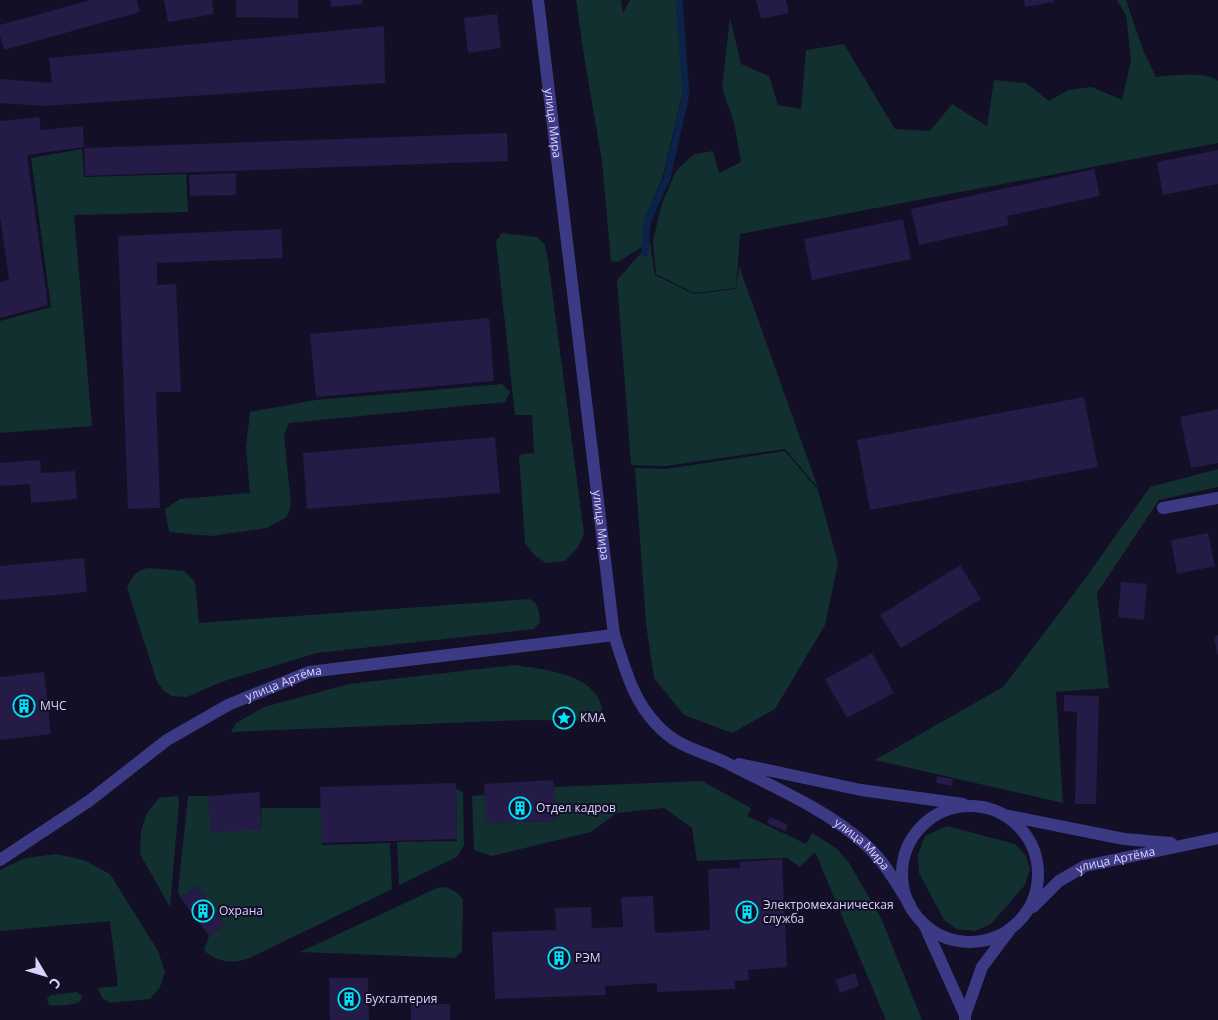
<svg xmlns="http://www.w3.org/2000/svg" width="1218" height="1020" viewBox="0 0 1218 1020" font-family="'Open Sans',sans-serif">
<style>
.green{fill:#12302f}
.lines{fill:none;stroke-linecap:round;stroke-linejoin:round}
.stream{stroke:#0c2248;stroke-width:7}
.building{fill:#241b47}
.minor{stroke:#3d3a85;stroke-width:12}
.labels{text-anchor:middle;stroke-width:4;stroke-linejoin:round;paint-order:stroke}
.street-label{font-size:12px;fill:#d9d4ff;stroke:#130f26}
.poi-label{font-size:12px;fill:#d9d4ff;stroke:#130f26;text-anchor:start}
</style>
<rect width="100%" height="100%" fill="#130f26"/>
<!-- green -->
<g class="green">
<path d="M 576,0 L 621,0 L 623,13 L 630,0 L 676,0 L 683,91 L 663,176 L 644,221 L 643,246 L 618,262 L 611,261 L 602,161 L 584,56 Z"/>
<path d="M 1117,0 L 1126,0 L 1143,50 L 1156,77 C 1171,76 1208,71 1218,81 L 1218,143 L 740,234 L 736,288 L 694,293 L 656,274 L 653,241 L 661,206 L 676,171 L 694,154 L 713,151 L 719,173 L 741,162 L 734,122 L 722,88 L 730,18 L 741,64 L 769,76 L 778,105 L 801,109 L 806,50 L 844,44 L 895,129 L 930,131 L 952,104 L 987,126 L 994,80 L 1026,83 L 1049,101 L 1068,90 L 1092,87 L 1122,100 L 1131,60 L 1126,15 Z"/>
<path d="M 82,149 L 84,177 L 186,174 L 188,212 L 74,215 L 92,426 L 0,433 L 0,321 L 51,307 L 31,158 Z"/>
<path d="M 502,233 L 537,237 L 545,245 L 548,260 L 584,534 L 578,547 L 565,561 L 546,563 L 534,555 L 525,543 L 519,455 L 534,453 L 532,415 L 515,415 L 496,241 Z"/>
<path d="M 650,243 L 655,275 L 694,294 L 736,289 L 739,266 L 818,488 L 785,449 L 665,466 L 631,465 L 617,280 Z"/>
<path d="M 502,384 L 510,392 L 505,402 L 289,423 L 284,435 L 291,504 L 287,517 L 267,528 L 212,536 L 169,532 L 165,509 L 180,499 L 250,493 L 246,448 L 250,412 L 316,400 Z"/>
<path d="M 785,451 L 818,490 L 838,563 L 825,625 L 775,709 L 732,733 L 684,715 L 654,678 L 646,624 L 635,468 L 666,469 Z"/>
<path d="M 1218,469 L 1218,487 L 1159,500 L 1097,593 L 1109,688 L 1056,692 L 1063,803 L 875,760 L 1003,687 L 1082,583 L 1150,487 Z"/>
<path d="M 148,568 L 184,571 L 195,582 L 199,623 L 529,599 C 539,603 539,612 540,622 L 534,629 L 317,653 L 221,682 L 187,697 L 172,696 L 164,691 L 157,682 L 127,588 C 132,577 135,571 148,568 Z"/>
<path d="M 514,665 C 541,669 584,672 599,699 C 601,703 602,710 603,714 L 599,721 L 525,720 L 231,732 L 236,723 L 264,707 L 349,684 Z"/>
<path d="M 702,781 L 751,808 L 747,816 L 806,844 L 812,833 L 836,848 L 849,863 L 881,918 L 922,1020 L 886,1020 L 815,852 L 800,867 L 787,858 L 697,861 L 692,828 L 664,808 L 617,813 L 591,832 L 492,856 L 474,850 L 472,796 L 485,795 L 486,823 L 555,821 L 554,787 Z"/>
<path d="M 456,789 L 463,792 L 464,845 L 457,857 L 399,885 L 397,842 L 457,841 Z"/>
<path d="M 178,796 L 179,803 L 170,907 L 140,854 L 141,831 L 147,813 L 159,798 Z"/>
<path d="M 188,796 L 208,796 L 211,832 L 262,829 L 261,808 L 321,808 L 322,845 L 390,843 L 392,889 L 258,954 C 252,956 245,961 238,961 C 227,963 212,959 204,950 L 209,936 L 225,924 L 197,886 L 181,898 L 178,892 Z"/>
<path d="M 947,826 L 1015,844 L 1026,856 L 1030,869 L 1025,885 L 991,924 L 975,931 L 956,929 L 944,920 L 919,873 L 918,854 L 925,836 Z"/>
<path d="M 56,854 L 84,860 L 110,874 L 158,951 L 165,972 L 160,987 L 150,999 L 110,1003 L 102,998 L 98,988 L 118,986 L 110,921 L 0,931 L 0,870 L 25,858 Z"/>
<path d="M 446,887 L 458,893 L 463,900 L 462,951 L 455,958 L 300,952 L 437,888 Z"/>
<path d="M 77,992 L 82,996 L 81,1001 C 72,1006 59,1006 49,1005 L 47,998 L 51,995 Z"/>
</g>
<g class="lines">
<!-- stream -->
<path class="stream" d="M 645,253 L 647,222 L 667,178 L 686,94 L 679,0"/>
</g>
<!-- building -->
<g class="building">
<path d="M 91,0 L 137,0 L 140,12 L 4,50 L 0,36 L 0,25 Z"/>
<path d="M 164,0 L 212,0 L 214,14 L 168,22 Z"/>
<path d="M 236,0 L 298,0 L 298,18 L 236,17 Z"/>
<path d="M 330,0 L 362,0 L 362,4 L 331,7 Z"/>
<path d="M 756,0 L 786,0 L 789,13 L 761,19 Z"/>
<path d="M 1024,0 L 1054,0 L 1054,2 L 1025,7 Z"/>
<path d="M 497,14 L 501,48 L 468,53 L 464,18 Z"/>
<path d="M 384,26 L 385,83 L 44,106 L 0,103 L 0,79 L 52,83 L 49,58 Z"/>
<path d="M 39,117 L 41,130 L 83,126 L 84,147 L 27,155 L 48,305 L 0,318 L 0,282 L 9,280 L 0,217 L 0,121 Z"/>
<path d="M 507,133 L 508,161 L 85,176 L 84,148 Z"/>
<path d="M 1218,150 L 1218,184 L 1163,195 L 1157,162 Z"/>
<path d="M 1094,169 L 1100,196 L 1007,216 L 1009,225 L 919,245 L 911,209 Z"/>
<path d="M 236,173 L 236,195 L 190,196 L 189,175 Z"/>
<path d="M 903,219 L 911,259 L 812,280 L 804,239 Z"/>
<path d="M 281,229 L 283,258 L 157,263 L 157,285 L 176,284 L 181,392 L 156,392 L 160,508 L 128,509 L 118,236 Z"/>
<path d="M 489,318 L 494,381 L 316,397 L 310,334 Z"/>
<path d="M 1084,397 L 1098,467 L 870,510 L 857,440 Z"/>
<path d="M 1218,409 L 1218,463 L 1191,468 L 1180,417 Z"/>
<path d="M 495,437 L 500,493 L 307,509 L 303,453 Z"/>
<path d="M 40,460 L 41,473 L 75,471 L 77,499 L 31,503 L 30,484 L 0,486 L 0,463 Z"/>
<path d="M 1208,533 L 1215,566 L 1177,574 L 1171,540 Z"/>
<path d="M 84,558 L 87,592 L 0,600 L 0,566 Z"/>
<path d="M 960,565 L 981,599 L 901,648 L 880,615 Z"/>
<path d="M 1121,582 L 1147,584 L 1144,620 L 1118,617 Z"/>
<path d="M 1218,635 L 1218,654 L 1217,654 L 1214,637 Z"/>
<path d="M 872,653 L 894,693 L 847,718 L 825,679 Z"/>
<path d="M 44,672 L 51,734 L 0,740 L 0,677 Z"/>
<path d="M 1064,695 L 1099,696 L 1096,804 L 1075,804 L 1077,712 L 1064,711 Z"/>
<path d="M 937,776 L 953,779 L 952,786 L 936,783 Z"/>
<path d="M 553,780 L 556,821 L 486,823 L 484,784 Z"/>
<path d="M 456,783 L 457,839 L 322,843 L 320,787 Z"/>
<path d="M 259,792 L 262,829 L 211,833 L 208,796 Z"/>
<path d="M 770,817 L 788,825 L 785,831 L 767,823 Z"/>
<path d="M 782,859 L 787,967 L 748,970 L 749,980 L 735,981 L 735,989 L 657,992 L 657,983 L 605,986 L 606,995 L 495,999 L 492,932 L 556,930 L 555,908 L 591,907 L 592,928 L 623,927 L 621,897 L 653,896 L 655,933 L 710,930 L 708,869 L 740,868 L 740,862 Z"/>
<path d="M 197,886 L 225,924 L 209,936 L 181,898 Z"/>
<path d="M 855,973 L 859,986 L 840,993 L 835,980 Z"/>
<path d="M 329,978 L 368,978 L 369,1020 L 330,1020 Z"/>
<rect x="411" y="1004" width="39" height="16"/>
</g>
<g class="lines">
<!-- minor -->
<g class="minor">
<path id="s1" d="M 538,0 L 614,635 C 625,667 632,699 656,724 C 678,748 697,749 725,762 C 771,786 826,809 865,844 C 884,861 897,884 910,905"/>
<path d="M 1163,508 L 1218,498"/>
<path d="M 739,764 L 861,790 L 963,804"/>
<circle cx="970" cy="874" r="68"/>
<path d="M 1009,816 L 1124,839 L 1171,843"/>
<path id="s2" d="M 0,860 L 89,801 L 167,740 L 228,705 L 309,672 L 614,635"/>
<path id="s3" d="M 1033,907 L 1059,881 L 1085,866 L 1218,838"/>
<path d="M 924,924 L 965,1015"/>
<path d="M 965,1020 L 965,1015 L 982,967 L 1009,931"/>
</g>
</g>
<!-- icons -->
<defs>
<g id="building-ring" transform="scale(1.125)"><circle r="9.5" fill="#130f26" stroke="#00e5ff" stroke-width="1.5"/><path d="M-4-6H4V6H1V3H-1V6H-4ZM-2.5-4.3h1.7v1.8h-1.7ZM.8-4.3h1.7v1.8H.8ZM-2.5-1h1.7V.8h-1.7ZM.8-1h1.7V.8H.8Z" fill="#00e5ff"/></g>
<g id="sight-ring" transform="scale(1.125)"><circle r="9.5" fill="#130f26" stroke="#00e5ff" stroke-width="1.5"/><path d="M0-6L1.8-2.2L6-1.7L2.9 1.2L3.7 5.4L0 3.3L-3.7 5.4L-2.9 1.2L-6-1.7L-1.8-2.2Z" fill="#00e5ff"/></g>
</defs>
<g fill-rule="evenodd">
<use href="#building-ring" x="24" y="706"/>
<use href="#sight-ring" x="564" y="718"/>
<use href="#building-ring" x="520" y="808"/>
<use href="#building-ring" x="203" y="911"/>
<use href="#building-ring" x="747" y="912"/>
<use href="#building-ring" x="559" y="958"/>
<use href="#building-ring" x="349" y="999"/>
</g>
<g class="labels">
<!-- street labels -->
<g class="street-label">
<text dy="4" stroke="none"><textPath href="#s1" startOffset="124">улица Мира</textPath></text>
<text dy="4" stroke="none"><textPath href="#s1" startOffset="529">улица Мира</textPath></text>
<text dy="4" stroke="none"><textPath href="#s2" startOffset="336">улица Артёма</textPath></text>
<text dy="4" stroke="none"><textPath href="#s1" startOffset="979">улица Мира</textPath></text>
<text dy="4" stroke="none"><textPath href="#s3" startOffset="98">улица Артёма</textPath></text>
</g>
<!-- poi labels -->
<g class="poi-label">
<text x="40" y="710">МЧС</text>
<text x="580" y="722">КМА</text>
<text x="536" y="812">Отдел кадров</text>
<text x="763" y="909">Электромеханическая<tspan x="763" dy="14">служба</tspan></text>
<text x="219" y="915">Охрана</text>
<text x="575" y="962">РЭМ</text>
<text x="365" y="1003">Бухгалтерия</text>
</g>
</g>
<!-- north arrow -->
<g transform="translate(45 975) rotate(128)" stroke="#130f26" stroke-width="4" paint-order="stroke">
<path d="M0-4L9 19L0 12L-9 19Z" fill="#d9d4ff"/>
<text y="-8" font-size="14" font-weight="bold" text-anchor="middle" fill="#d9d4ff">С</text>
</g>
</svg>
